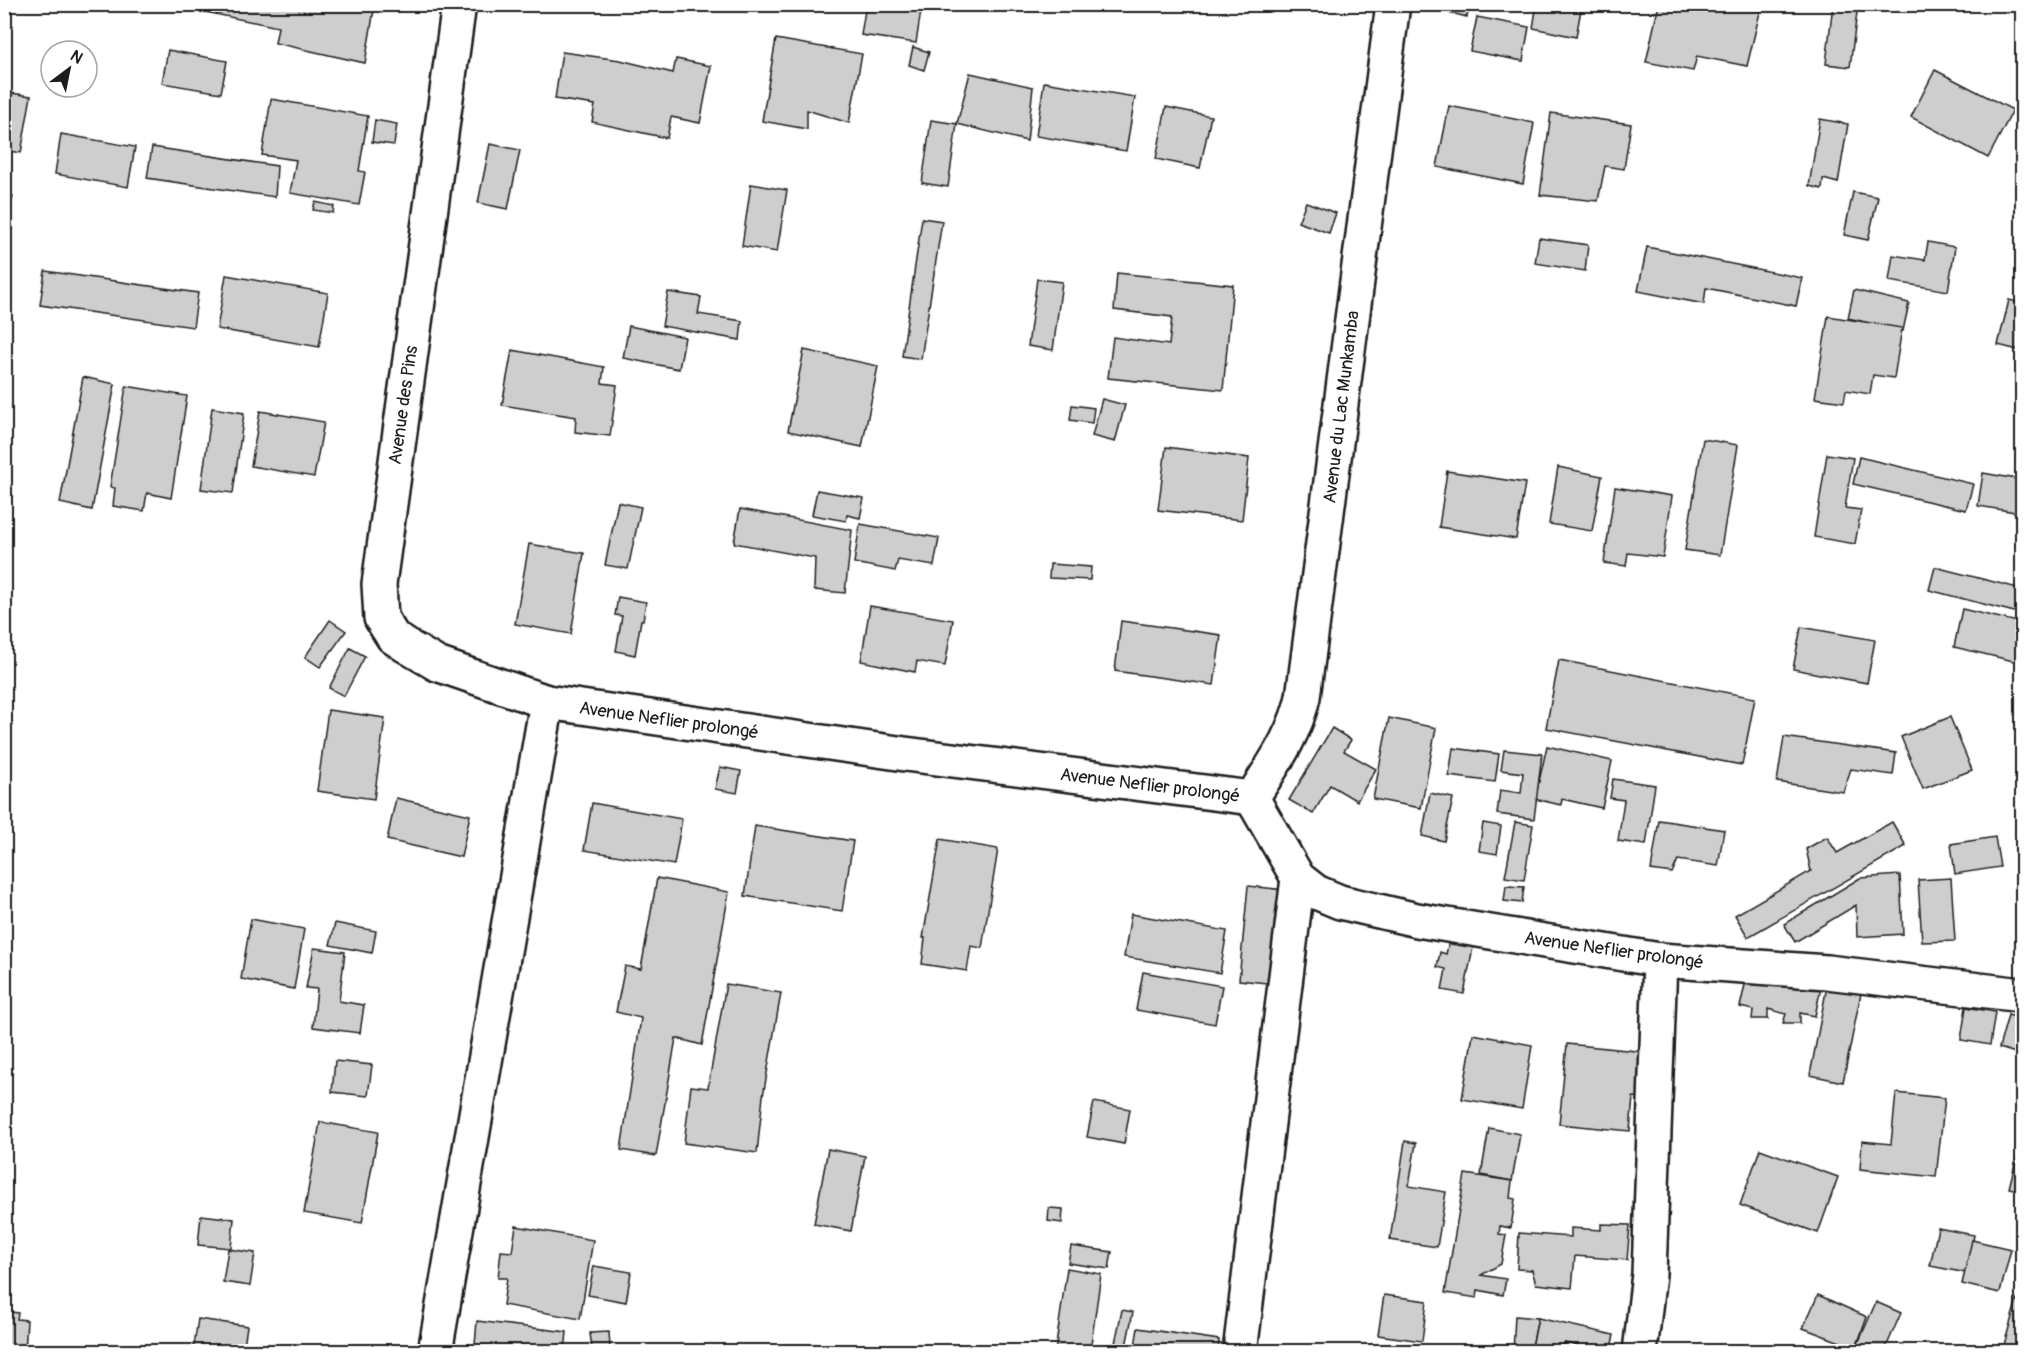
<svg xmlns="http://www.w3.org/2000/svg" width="2027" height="1356" viewBox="0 0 2027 1356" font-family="Pangolin,sans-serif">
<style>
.building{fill:#cecece;stroke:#1c1c1c;stroke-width:1.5}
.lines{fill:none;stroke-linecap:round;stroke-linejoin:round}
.minor-casing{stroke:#1c1c1c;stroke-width:38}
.minor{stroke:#fff;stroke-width:33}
.labels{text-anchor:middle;stroke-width:5;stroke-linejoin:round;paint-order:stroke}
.street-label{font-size:18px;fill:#1c1c1c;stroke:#fff}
</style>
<rect width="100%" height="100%" fill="#fff"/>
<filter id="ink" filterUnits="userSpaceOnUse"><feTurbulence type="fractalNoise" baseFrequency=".0167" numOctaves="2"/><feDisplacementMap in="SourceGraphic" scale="12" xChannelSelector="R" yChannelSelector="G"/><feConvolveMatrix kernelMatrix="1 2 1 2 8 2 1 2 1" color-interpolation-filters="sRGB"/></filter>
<g filter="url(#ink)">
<!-- building -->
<g class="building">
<path d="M 181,4 L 375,4 L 365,63 L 275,43 L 278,27 L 181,7 Z"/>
<path d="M 866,4 L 922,4 L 916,43 L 861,35 Z"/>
<path d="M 1248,4 L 1288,4 L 1288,9 Z"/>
<path d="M 1454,4 L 1470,4 L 1467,17 L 1451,13 Z"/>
<path d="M 1537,4 L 1582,4 L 1576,37 L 1533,28 Z"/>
<path d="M 1659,4 L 1762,4 L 1747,66 L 1697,56 L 1693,71 L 1646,62 Z"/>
<path d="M 1833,4 L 1858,4 L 1850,67 L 1826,64 Z"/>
<path d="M 1477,17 L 1529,27 L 1523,61 L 1470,51 Z"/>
<path d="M 776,39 L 862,54 L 849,123 L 807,110 L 807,129 L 762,121 Z"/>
<path d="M 913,47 L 929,52 L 924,70 L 909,65 Z"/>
<path d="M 168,50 L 227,61 L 221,93 L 162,83 Z"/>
<path d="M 562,52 L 620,60 L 673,73 L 676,59 L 711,66 L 700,123 L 671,117 L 667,138 L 592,122 L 595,105 L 555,99 Z"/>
<path d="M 1935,70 L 2013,110 L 1988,158 L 1911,117 Z"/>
<path d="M 970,73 L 1033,87 L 1027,141 L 957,124 Z"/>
<path d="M 1044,82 L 1135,97 L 1126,151 L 1036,136 Z"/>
<path d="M 4,92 L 31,96 L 21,153 L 4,150 Z"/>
<path d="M 271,99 L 368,116 L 359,171 L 365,172 L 359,205 L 290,193 L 296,160 L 262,155 Z"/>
<path d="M 1449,106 L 1534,123 L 1523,184 L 1437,167 Z"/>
<path d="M 1166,107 L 1211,116 L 1200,168 L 1156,159 Z"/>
<path d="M 1551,113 L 1631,124 L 1624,169 L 1605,166 L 1598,201 L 1540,195 Z"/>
<path d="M 1820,119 L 1848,124 L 1838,183 L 1823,179 L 1822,189 L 1809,186 Z"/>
<path d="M 375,120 L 397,124 L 394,145 L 372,142 Z"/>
<path d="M 931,120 L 957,124 L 948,187 L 922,183 Z"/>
<path d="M 61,134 L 135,147 L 128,187 L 55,174 Z"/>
<path d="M 490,144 L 520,150 L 508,209 L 478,203 Z"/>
<path d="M 152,147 L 277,166 L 275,197 L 147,178 Z"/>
<path d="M 751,184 L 787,190 L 777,252 L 742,246 Z"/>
<path d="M 1853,192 L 1878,197 L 1868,240 L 1844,235 Z"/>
<path d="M 4,194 L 13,196 L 4,236 Z"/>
<path d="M 315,202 L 334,206 L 333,213 L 313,210 Z"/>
<path d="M 1306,202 L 1336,213 L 1329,233 L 1298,222 Z"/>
<path d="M 922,218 L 942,221 L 921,359 L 902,356 Z"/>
<path d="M 1539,238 L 1588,245 L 1585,271 L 1535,263 Z"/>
<path d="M 1928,242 L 1955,247 L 1948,291 L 1889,281 L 1893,255 L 1925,260 Z"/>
<path d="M 1647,247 L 1802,278 L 1796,306 L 1706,288 L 1704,304 L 1638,291 Z"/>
<path d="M 45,271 L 198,293 L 193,327 L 40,305 Z"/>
<path d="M 1117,273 L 1233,285 L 1223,390 L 1108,378 L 1113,337 L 1169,345 L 1172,317 L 1114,310 Z"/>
<path d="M 226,275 L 328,293 L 319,347 L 217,329 Z"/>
<path d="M 1037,279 L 1062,282 L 1053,350 L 1028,346 Z"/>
<path d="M 1854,290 L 1909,303 L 1903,331 L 1848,318 Z"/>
<path d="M 668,292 L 701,297 L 698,314 L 742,321 L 740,340 L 662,326 Z"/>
<path d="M 2009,300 L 2022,303 L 2022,351 L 1998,345 Z"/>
<path d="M 1828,316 L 1902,328 L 1894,378 L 1873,375 L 1870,394 L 1846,390 L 1844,402 L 1815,398 Z"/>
<path d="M 629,326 L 685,337 L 679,369 L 623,358 Z"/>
<path d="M 512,350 L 604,367 L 602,383 L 617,385 L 610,436 L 575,432 L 576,417 L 502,405 Z"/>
<path d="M 804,350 L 878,366 L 862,447 L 788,431 Z"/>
<path d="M 83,377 L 115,384 L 92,510 L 60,503 Z"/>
<path d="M 126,386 L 187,396 L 171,498 L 147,493 L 144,511 L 113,506 L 115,488 L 110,487 Z"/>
<path d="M 1102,399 L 1125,405 L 1115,442 L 1092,436 Z"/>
<path d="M 1072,405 L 1094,408 L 1092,423 L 1070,420 Z"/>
<path d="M 212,408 L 244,413 L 233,493 L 201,489 Z"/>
<path d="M 260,411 L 324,422 L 314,477 L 251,466 Z"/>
<path d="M 1703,439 L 1738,445 L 1720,555 L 1685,550 Z"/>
<path d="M 1166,447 L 1249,458 L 1242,520 L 1158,510 Z"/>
<path d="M 1827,454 L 1853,458 L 1845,508 L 1861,510 L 1855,544 L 1814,537 Z"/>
<path d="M 1859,457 L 1973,484 L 1966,510 L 1853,484 Z"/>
<path d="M 1558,467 L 1602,476 L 1592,531 L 1549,524 Z"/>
<path d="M 1447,471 L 1525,483 L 1516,539 L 1439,527 Z"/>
<path d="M 1983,473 L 2022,480 L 2022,513 L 1978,506 Z"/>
<path d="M 1615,487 L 1672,496 L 1663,557 L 1628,553 L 1626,566 L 1604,563 Z"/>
<path d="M 817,490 L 864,498 L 860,518 L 847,515 L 846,521 L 812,515 Z"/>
<path d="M 618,502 L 641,507 L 628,569 L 605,565 Z"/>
<path d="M 740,509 L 852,530 L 845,593 L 814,590 L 815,558 L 734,543 Z"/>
<path d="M 860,524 L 939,538 L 934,566 L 898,560 L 895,571 L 854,563 Z"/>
<path d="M 529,544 L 584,553 L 571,634 L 515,624 Z"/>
<path d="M 1050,564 L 1091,567 L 1090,580 L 1049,578 Z"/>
<path d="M 1935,567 L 2022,589 L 2022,614 L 1929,590 Z"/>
<path d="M 618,597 L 646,602 L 643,620 L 641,620 L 635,655 L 616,651 L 622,616 L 615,615 Z"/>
<path d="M 870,606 L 953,620 L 945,666 L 917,661 L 915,672 L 861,661 Z"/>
<path d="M 1962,609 L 2022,623 L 2022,663 L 1954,647 Z"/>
<path d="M 330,620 L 346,631 L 320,667 L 305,657 Z"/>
<path d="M 1121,621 L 1221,635 L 1214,685 L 1115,671 Z"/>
<path d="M 1801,627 L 1875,640 L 1867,683 L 1793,669 Z"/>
<path d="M 350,648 L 365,656 L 344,696 L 329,688 Z"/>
<path d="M 1559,660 L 1755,698 L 1742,765 L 1546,728 Z"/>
<path d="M 328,710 L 385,718 L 374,799 L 317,791 Z"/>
<path d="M 1950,717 L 1972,770 L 1923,789 L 1901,737 Z"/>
<path d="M 1389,718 L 1436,728 L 1421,808 L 1373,799 Z"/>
<path d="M 1332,728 L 1351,740 L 1344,751 L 1376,769 L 1357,801 L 1330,785 L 1313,814 L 1289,800 Z"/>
<path d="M 1784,737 L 1896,753 L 1893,775 L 1851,769 L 1843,792 L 1777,782 Z"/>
<path d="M 1547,746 L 1612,761 L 1602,808 L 1562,799 L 1561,805 L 1535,799 Z"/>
<path d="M 1453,748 L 1499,754 L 1495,782 L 1449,776 Z"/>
<path d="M 1504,750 L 1542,754 L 1534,819 L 1497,814 L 1500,790 L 1521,793 L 1523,773 L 1501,770 Z"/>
<path d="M 720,767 L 741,771 L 737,793 L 715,789 Z"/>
<path d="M 1613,779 L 1655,785 L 1646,845 L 1618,841 L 1624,800 L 1610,798 Z"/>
<path d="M 1430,793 L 1453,798 L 1444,841 L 1422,836 Z"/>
<path d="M 396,798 L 470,815 L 461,857 L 387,840 Z"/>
<path d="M 592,803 L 682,819 L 674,865 L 584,850 Z"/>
<path d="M 1659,820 L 1724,830 L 1718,866 L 1678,860 L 1672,873 L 1651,870 Z"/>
<path d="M 1515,822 L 1533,825 L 1524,880 L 1505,877 Z"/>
<path d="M 1892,822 L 1906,846 L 1748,937 L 1735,915 L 1811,871 L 1806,849 L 1827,837 L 1837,853 Z"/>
<path d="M 1483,823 L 1501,826 L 1497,854 L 1479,851 Z"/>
<path d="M 755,826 L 853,841 L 842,911 L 745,896 Z"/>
<path d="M 1995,837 L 2000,867 L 1955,874 L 1951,844 Z"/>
<path d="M 940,839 L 998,849 L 982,948 L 971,946 L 967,971 L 922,964 L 925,938 L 923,938 Z"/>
<path d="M 1900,875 L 1903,934 L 1857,937 L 1856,905 L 1795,942 L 1784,924 L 1860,878 Z"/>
<path d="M 657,878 L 729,892 L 702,1045 L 676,1038 L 656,1156 L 621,1150 L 641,1018 L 616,1012 L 625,966 L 641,969 Z"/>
<path d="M 1951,878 L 1955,941 L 1922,942 L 1918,880 Z"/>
<path d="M 1248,886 L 1285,890 L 1276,984 L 1239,980 Z"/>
<path d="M 1506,886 L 1524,887 L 1522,903 L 1504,901 Z"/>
<path d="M 1131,914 L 1227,931 L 1220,973 L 1124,957 Z"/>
<path d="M 251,919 L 304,929 L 294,989 L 241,979 Z"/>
<path d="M 335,923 L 376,931 L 372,953 L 330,945 Z"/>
<path d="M 1450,937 L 1474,942 L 1464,994 L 1442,990 L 1446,969 L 1437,967 L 1440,952 L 1446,954 Z"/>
<path d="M 314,948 L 345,952 L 339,1001 L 364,1005 L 360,1033 L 313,1027 L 317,989 L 306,988 Z"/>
<path d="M 1748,971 L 1821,987 L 1815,1016 L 1800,1013 L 1800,1023 L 1783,1023 L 1786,1014 L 1768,1009 L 1768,1019 L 1752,1019 L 1753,1010 L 1740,1007 Z"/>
<path d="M 1143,972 L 1222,986 L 1215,1024 L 1136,1010 Z"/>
<path d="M 726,984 L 781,993 L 763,1096 L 757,1153 L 684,1143 L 691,1086 L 708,1088 Z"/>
<path d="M 1827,986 L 1861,993 L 1843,1082 L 1810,1075 Z"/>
<path d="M 1966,1007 L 1995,1012 L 1990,1045 L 1961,1040 Z"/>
<path d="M 2008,1015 L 2022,1019 L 2022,1040 L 2019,1054 L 1999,1048 Z"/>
<path d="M 1473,1034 L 1532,1045 L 1522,1109 L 1462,1099 Z"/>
<path d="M 1567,1044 L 1646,1052 L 1642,1098 L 1633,1097 L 1630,1131 L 1559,1124 Z"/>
<path d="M 335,1061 L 372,1065 L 368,1096 L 332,1092 Z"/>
<path d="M 1896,1093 L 1945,1098 L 1936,1177 L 1860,1169 L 1862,1141 L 1891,1144 Z"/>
<path d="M 1094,1102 L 1130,1109 L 1124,1144 L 1087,1137 Z"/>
<path d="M 320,1122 L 378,1132 L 362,1223 L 304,1213 Z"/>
<path d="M 1489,1128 L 1520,1134 L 1512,1181 L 1481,1175 Z"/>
<path d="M 1405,1141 L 1416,1143 L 1409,1186 L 1446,1192 L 1437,1247 L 1390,1240 Z"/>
<path d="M 828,1149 L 865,1156 L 851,1231 L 814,1224 Z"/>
<path d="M 1760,1149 L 1838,1177 L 1818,1233 L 1740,1205 Z"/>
<path d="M 2018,1152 L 2022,1153 L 2022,1191 L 2009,1188 Z"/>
<path d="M 1465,1174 L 1512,1181 L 1510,1198 L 1515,1199 L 1511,1228 L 1500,1226 L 1499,1234 L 1506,1235 L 1501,1264 L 1481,1275 L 1506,1279 L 1503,1295 L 1478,1290 L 1477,1298 L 1445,1293 Z"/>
<path d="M 1049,1208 L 1063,1209 L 1062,1223 L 1048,1221 Z"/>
<path d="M 201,1215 L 234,1219 L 231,1248 L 198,1245 Z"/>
<path d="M 1601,1224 L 1630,1225 L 1627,1260 L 1575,1256 L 1572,1288 L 1536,1284 L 1532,1270 L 1517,1269 L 1519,1233 L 1571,1237 L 1571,1228 L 1601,1230 Z"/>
<path d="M 516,1226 L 593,1240 L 580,1319 L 503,1305 L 507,1278 L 498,1278 L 501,1251 L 512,1252 Z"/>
<path d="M 1938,1228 L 1974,1235 L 1967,1273 L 1930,1266 Z"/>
<path d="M 1972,1240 L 2011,1249 L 2000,1293 L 1962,1284 Z"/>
<path d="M 1071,1246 L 1112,1252 L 1109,1269 L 1068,1263 Z"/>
<path d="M 228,1249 L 255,1253 L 250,1286 L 223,1282 Z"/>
<path d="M 594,1266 L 631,1272 L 626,1302 L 588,1295 Z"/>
<path d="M 1067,1268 L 1101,1274 L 1090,1352 L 1055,1352 Z"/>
<path d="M 1384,1295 L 1427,1301 L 1422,1341 L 1378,1335 Z"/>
<path d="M 1818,1295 L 1867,1317 L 1856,1348 L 1803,1328 Z"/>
<path d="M 2017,1299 L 2022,1300 L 2022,1352 L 2002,1352 Z"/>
<path d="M 1876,1302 L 1901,1313 L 1884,1352 L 1865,1352 L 1856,1348 Z"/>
<path d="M 1122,1310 L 1133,1312 L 1125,1351 L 1114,1348 Z"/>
<path d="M 4,1311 L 18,1313 L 17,1319 L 27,1320 L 25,1352 L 4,1352 Z"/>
<path d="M 1515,1316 L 1538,1318 L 1531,1352 L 1513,1352 Z"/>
<path d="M 1538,1318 L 1614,1335 L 1610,1352 L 1564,1343 L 1562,1352 L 1531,1352 Z"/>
<path d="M 198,1319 L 247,1326 L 243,1352 L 193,1352 Z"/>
<path d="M 477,1321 L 567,1332 L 565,1352 L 530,1352 L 475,1345 Z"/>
<path d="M 1138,1328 L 1219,1340 L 1218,1352 L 1134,1352 Z"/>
<path d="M 609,1332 L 610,1348 L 621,1348 L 621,1352 L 581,1352 L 581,1349 L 592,1349 L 590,1333 Z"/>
<path d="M 651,1347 L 688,1352 L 651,1352 Z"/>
</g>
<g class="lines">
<!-- minor casing -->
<g class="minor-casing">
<g id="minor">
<path d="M 459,4 L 379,584 L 381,618 L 393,637 L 405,645 L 437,664 L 547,702 L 905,754 L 1252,798"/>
<path d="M 1252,798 L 1298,878 L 1316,892 L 1340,902 L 1417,920 L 1660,960 L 1827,972 L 2022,995"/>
<path d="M 1252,798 C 1272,766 1295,735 1303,697 L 1393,4"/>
<path d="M 435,1352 L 547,702"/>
<path d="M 1240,1352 L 1298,878"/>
<path d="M 1640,1352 L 1649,1274 L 1660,960"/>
</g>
</g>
<!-- minor -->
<use href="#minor" class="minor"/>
</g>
</g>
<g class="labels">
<!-- street labels -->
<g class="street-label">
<text transform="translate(403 405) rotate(-82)" y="6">Avenue des Pins</text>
<text transform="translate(1341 407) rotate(-83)" y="6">Avenue du Lac Munkamba</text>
<text transform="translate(669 720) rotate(8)" y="6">Avenue Neflier prolongé</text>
<text transform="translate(1150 785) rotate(7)" y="6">Avenue Neflier prolongé</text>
<text transform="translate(1614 950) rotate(8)" y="6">Avenue Neflier prolongé</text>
</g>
</g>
<!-- margin -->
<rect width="2027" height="1356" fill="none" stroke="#fff" stroke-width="24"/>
<rect x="12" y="12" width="2003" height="1332" fill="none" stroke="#1c1c1c" stroke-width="2" filter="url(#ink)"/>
<!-- north arrow -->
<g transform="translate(69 69) rotate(32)"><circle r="28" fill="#ffffff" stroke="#a4a4a4" stroke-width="1.5"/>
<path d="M0-4.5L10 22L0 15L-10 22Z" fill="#1c1c1c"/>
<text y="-9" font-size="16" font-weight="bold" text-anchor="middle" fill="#1c1c1c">N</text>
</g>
</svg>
